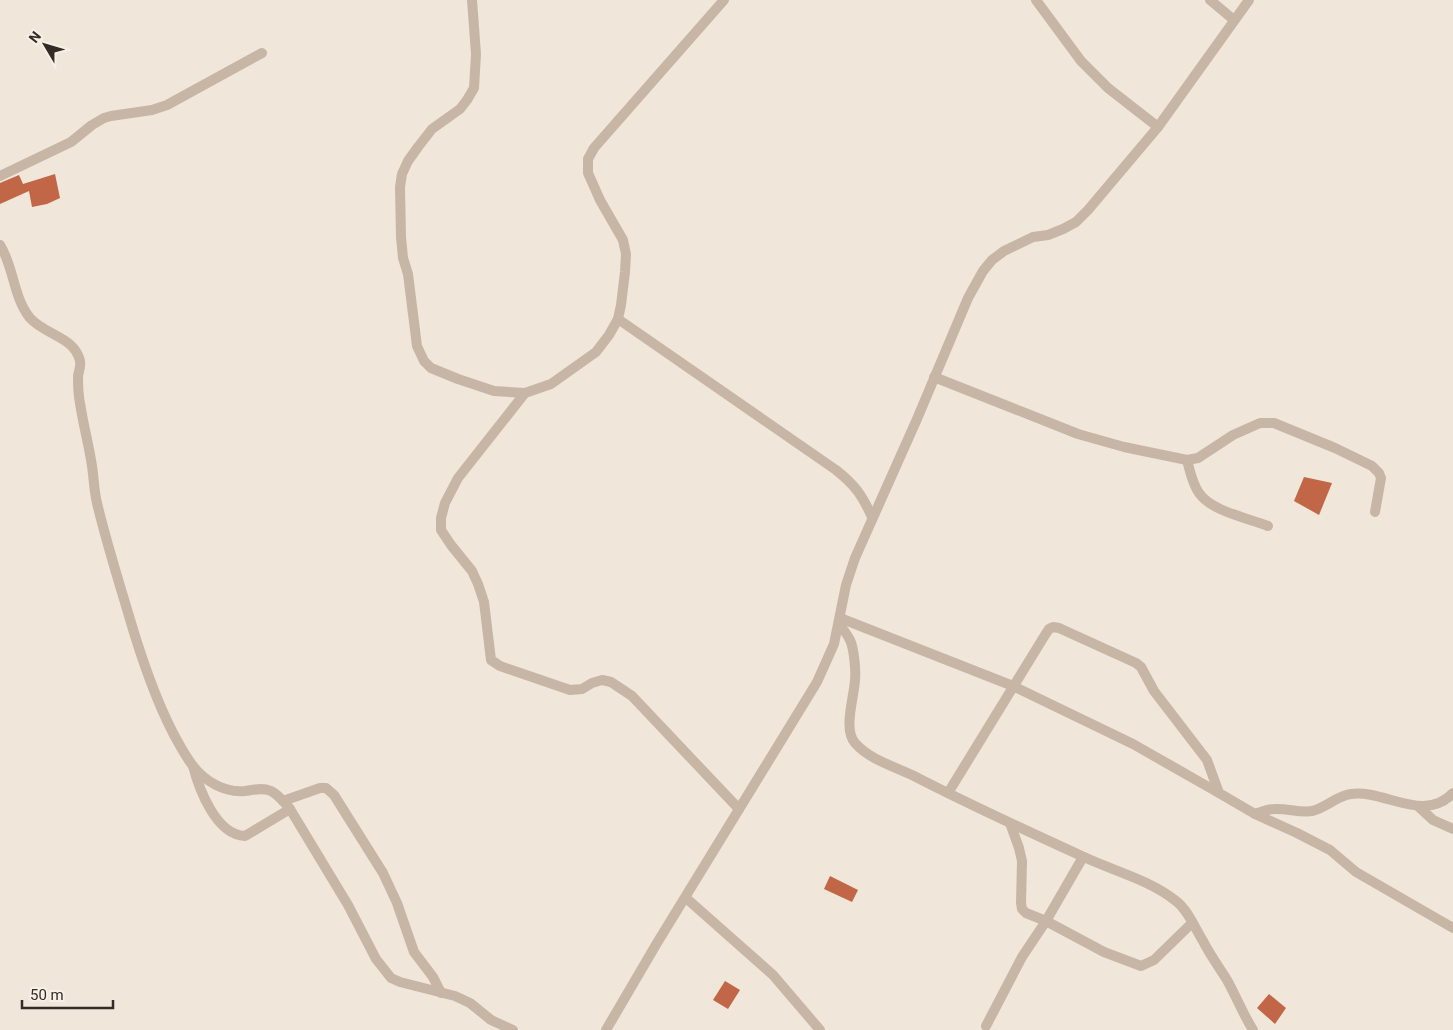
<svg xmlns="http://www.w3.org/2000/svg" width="1453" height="1030" viewBox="0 0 1453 1030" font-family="Roboto,sans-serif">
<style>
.building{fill:#c16647}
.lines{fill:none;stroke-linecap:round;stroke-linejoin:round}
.minor{stroke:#c7b6a6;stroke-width:10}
</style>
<rect width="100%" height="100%" fill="#f0e6da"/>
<!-- building -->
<g class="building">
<path d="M 55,174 L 60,198 L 47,204 L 32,207 L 29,191 L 0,204 L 0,183 L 19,175 L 23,184 Z"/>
<path d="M 1304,477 L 1332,483 L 1319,515 L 1294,501 Z"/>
<path d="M 830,876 L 858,890 L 852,902 L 824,889 Z"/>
<path d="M 725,981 L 740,990 L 728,1009 L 713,1000 Z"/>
<path d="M 1269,994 L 1286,1008 L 1275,1024 L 1257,1008 Z"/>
</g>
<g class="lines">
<!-- minor -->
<g class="minor">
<path d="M 472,0 L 476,54 L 474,88 L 467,100 L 460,109 L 432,129 L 418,147 L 408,161 L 402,174 L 400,187 L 401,237 L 403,258 L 408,274 L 417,346 L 424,361 L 431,368 L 458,379 L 494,391 L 525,393 L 551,384 L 596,352 L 609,335 L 618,319 L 621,305 L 625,272 L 626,254 L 623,240 L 600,200 L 588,173 L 588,159 L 594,148 L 724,0"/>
<path d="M 1036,0 L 1081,61 L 1108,88 L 1158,127"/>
<path d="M 1210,0 L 1234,20"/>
<path d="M 0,176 L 71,142 L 92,125 L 104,118 L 111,116 L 152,110 L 167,105 L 262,53"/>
<path d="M 0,245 C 14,267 13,297 30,318 C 45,335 75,337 80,361 C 81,366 79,371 78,376 C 78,385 78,394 80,403 C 83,424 89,445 92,466 C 94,479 94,491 97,503 C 106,541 118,579 129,616 C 141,657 154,696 173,733 C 179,744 185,756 193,766 C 205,781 224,793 245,791 C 253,790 262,787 271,791 C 279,795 284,802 290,809 L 348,905 L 376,959 L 391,978 L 400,982 L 455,996 L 470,1003 L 491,1020 L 513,1030"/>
<path d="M 618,319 L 836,470 C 855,485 862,495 872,517"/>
<path d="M 934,377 L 1078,434 L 1124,447 L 1187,460 L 1198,458 L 1233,435 L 1260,423 L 1274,423 L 1335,448 L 1372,466 L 1379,473 L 1381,478 L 1375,512"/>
<path d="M 525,393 L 458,478 L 445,503 L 441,518 L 441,530 L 451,545 L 472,571 L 478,584 L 484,602 L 491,660 L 500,666 L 570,690 L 582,689 L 592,683 L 602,680 L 611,682 L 632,696 L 739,809"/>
<path d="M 1187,460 C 1190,471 1192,483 1199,493 C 1211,511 1248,518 1268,526"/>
<path d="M 840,618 L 1013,686 L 1133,744 L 1219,793"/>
<path d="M 839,624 C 843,629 847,634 850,640 C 854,648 856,671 855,680 C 854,698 843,729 855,743 C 870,760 894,766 914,776 C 970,805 1027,831 1084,857 C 1114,871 1150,880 1176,901 C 1188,910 1195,928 1203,941 C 1210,955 1219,967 1227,980 C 1236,996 1243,1014 1253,1030"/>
<path d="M 193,766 C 199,789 216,835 245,836 L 290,809"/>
<path d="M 948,793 L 1045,635 L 1049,629 L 1053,627 L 1059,628 L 1136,663 L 1141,667 L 1154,691 L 1207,760 L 1219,793 L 1255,814 L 1297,833 L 1330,850 L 1356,872 L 1453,928"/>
<path d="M 283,801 L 320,788 L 326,788 L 334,795 L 383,873 L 397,903 L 414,952 L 433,977 L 441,993"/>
<path d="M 1419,807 L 1433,820 L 1453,829"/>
<path d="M 1255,814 C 1261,812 1268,809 1274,809 C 1287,808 1299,813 1312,811 C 1326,808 1336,796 1351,794 C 1384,789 1424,824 1453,793"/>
<path d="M 1010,823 L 1019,848 L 1022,861 L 1021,903 L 1022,909 L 1026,913 L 1046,921 L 1104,952 L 1141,966 L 1154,960 L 1192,923"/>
<path d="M 686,898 L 773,975 L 820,1030"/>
<path d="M 986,1026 L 1022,957 L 1046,921 L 1083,857"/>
<path d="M 606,1030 L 657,943 L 817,682 L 834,644 L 846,585 L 855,558 L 917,419 L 968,298 L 983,271 L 992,260 L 1004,251 L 1033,237 L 1048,235 L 1063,229 L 1076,222 L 1088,210 L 1158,127 L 1249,0"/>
</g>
</g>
<!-- north arrow -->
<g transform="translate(45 45) rotate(308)" stroke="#f8f0e6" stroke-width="4" paint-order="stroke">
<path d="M0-4L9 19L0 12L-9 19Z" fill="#342b27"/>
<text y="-8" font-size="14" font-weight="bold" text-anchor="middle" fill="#342b27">N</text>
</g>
<!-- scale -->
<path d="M22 1000v8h91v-8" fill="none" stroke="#342b27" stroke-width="2.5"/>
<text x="30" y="1000" font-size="15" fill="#342b27" stroke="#f8f0e6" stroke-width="4" paint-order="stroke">50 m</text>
</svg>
